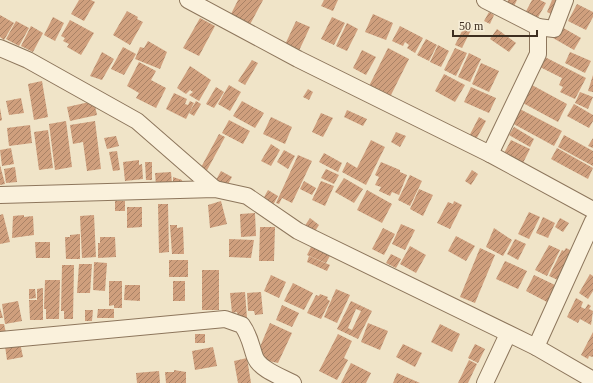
<svg xmlns="http://www.w3.org/2000/svg" width="593" height="383" viewBox="0 0 593 383" font-family="'Times New Roman',serif">
<style>
.building{fill:url(#building-hatch);fill-rule:evenodd}
.lines{fill:none;stroke-linecap:round;stroke-linejoin:round}
.minor-casing{stroke:#8d765c;stroke-width:18}
.minor{stroke:#faf1dc;stroke-width:16}
</style>
<defs>
<pattern id="building-hatch" width="6" height="6" patternUnits="userSpaceOnUse"><rect width="6" height="6" fill="#cf9f7d"/><path d="M-1 1l2-2M0 6l6-6M5 7l2-2" fill="none" stroke="#a98266"/></pattern>
</defs>
<rect width="100%" height="100%" fill="#f0e4c8"/>
<!-- building -->
<g class="building">
<path d="M 79,0 L 91,0 L 95,2 L 84,21 L 71,14 Z"/>
<path d="M 238,0 L 263,0 L 247,30 L 228,20 Z"/>
<path d="M 324,0 L 338,0 L 333,11 L 321,6 Z"/>
<path d="M 508,0 L 517,0 L 514,6 L 507,3 Z"/>
<path d="M 532,0 L 540,0 L 546,3 L 536,21 L 524,15 Z"/>
<path d="M 552,0 L 563,0 L 555,16 L 547,12 Z"/>
<path d="M 577,4 L 593,12 L 593,17 L 586,30 L 568,21 Z"/>
<path d="M 127,11 L 138,17 L 137,19 L 143,22 L 130,45 L 113,35 Z"/>
<path d="M 489,12 L 494,15 L 490,24 L 484,21 Z"/>
<path d="M 373,14 L 393,23 L 386,40 L 365,32 Z"/>
<path d="M 0,15 L 14,23 L 4,40 L 0,37 Z"/>
<path d="M 53,17 L 64,23 L 55,41 L 44,35 Z"/>
<path d="M 332,17 L 345,23 L 334,45 L 321,39 Z"/>
<path d="M 200,18 L 215,26 L 199,56 L 183,48 Z"/>
<path d="M 70,20 L 94,33 L 81,55 L 67,47 L 69,44 L 63,41 L 65,38 L 61,36 Z"/>
<path d="M 16,21 L 29,28 L 19,46 L 6,39 Z"/>
<path d="M 296,21 L 310,27 L 297,55 L 283,49 Z"/>
<path d="M 347,23 L 358,29 L 347,51 L 336,46 Z"/>
<path d="M 465,25 L 472,28 L 462,48 L 455,45 Z"/>
<path d="M 31,26 L 43,33 L 33,52 L 21,46 Z"/>
<path d="M 400,26 L 423,38 L 415,53 L 407,48 L 409,45 L 405,42 L 403,46 L 392,41 Z"/>
<path d="M 560,26 L 581,38 L 574,50 L 553,38 Z"/>
<path d="M 497,29 L 516,43 L 509,52 L 490,39 Z"/>
<path d="M 426,39 L 437,45 L 429,61 L 417,55 Z"/>
<path d="M 148,41 L 167,52 L 160,69 L 135,59 L 140,47 L 144,48 Z"/>
<path d="M 438,45 L 449,51 L 441,67 L 430,62 Z"/>
<path d="M 123,47 L 136,54 L 124,75 L 111,69 Z"/>
<path d="M 388,48 L 409,59 L 389,99 L 368,88 Z"/>
<path d="M 455,48 L 467,53 L 456,76 L 444,70 Z"/>
<path d="M 362,50 L 376,57 L 366,75 L 353,68 Z"/>
<path d="M 102,52 L 114,59 L 102,80 L 90,76 Z"/>
<path d="M 570,52 L 591,61 L 585,73 L 565,63 Z"/>
<path d="M 469,53 L 481,59 L 470,82 L 458,77 Z"/>
<path d="M 541,55 L 586,78 L 575,99 L 560,92 L 563,87 L 559,85 L 562,78 L 536,65 Z"/>
<path d="M 252,60 L 258,63 L 245,85 L 238,81 Z"/>
<path d="M 139,62 L 156,71 L 151,80 L 166,88 L 156,108 L 136,98 L 139,93 L 127,86 Z"/>
<path d="M 481,63 L 499,71 L 489,92 L 472,84 Z"/>
<path d="M 190,66 L 211,80 L 199,101 L 189,95 L 193,92 L 190,90 L 186,94 L 177,88 Z"/>
<path d="M 444,74 L 465,85 L 455,102 L 435,91 Z"/>
<path d="M 593,75 L 593,92 L 588,91 Z"/>
<path d="M 42,81 L 48,117 L 34,120 L 28,84 Z"/>
<path d="M 229,85 L 241,92 L 230,111 L 218,104 Z"/>
<path d="M 532,85 L 567,104 L 558,122 L 523,103 Z"/>
<path d="M 216,87 L 224,92 L 214,108 L 206,104 Z"/>
<path d="M 471,87 L 496,98 L 489,113 L 464,102 Z"/>
<path d="M 308,89 L 313,92 L 309,100 L 303,97 Z"/>
<path d="M 580,92 L 593,97 L 588,109 L 575,103 Z"/>
<path d="M 174,93 L 187,99 L 185,104 L 188,105 L 190,101 L 194,103 L 186,119 L 166,109 Z"/>
<path d="M 21,98 L 24,113 L 9,115 L 6,101 Z"/>
<path d="M 94,101 L 97,115 L 70,121 L 67,107 Z"/>
<path d="M 196,101 L 201,104 L 194,116 L 189,113 Z"/>
<path d="M 242,101 L 264,113 L 255,128 L 233,116 Z"/>
<path d="M 574,104 L 593,115 L 593,121 L 589,128 L 567,116 Z"/>
<path d="M 0,108 L 2,120 L 0,121 Z"/>
<path d="M 518,108 L 562,131 L 554,146 L 510,122 Z"/>
<path d="M 347,110 L 367,119 L 363,126 L 344,117 Z"/>
<path d="M 321,113 L 333,118 L 323,137 L 312,132 Z"/>
<path d="M 271,117 L 292,127 L 285,144 L 263,134 Z"/>
<path d="M 479,117 L 486,121 L 473,145 L 466,142 Z"/>
<path d="M 229,120 L 250,131 L 243,144 L 222,133 Z"/>
<path d="M 66,121 L 72,167 L 55,170 L 49,124 Z"/>
<path d="M 95,121 L 101,169 L 87,171 L 83,142 L 73,144 L 70,125 Z"/>
<path d="M 30,125 L 32,143 L 9,146 L 7,128 Z"/>
<path d="M 514,127 L 534,139 L 530,147 L 509,135 Z"/>
<path d="M 48,130 L 53,168 L 39,170 L 34,132 Z"/>
<path d="M 396,132 L 406,136 L 400,147 L 391,142 Z"/>
<path d="M 219,134 L 225,137 L 205,174 L 199,171 Z"/>
<path d="M 564,135 L 593,151 L 593,166 L 558,147 Z"/>
<path d="M 116,136 L 119,146 L 107,149 L 104,138 Z"/>
<path d="M 593,138 L 593,148 L 588,146 Z"/>
<path d="M 371,140 L 385,147 L 366,185 L 342,172 L 347,162 L 357,168 Z"/>
<path d="M 511,140 L 530,149 L 521,167 L 502,157 Z"/>
<path d="M 271,144 L 280,150 L 271,166 L 261,161 Z"/>
<path d="M 11,148 L 14,164 L 2,166 L 0,150 Z"/>
<path d="M 557,148 L 593,168 L 588,179 L 551,159 Z"/>
<path d="M 284,150 L 295,156 L 288,169 L 277,162 Z"/>
<path d="M 117,151 L 120,170 L 113,171 L 109,152 Z"/>
<path d="M 324,153 L 342,163 L 338,172 L 319,162 Z"/>
<path d="M 298,155 L 312,161 L 292,203 L 282,198 L 279,204 L 276,203 Z"/>
<path d="M 139,160 L 139,165 L 142,164 L 143,179 L 125,181 L 123,162 Z"/>
<path d="M 145,162 L 152,162 L 152,180 L 146,180 Z"/>
<path d="M 381,162 L 400,170 L 400,172 L 407,175 L 399,195 L 392,192 L 390,196 L 379,191 L 381,187 L 375,185 L 379,177 L 375,175 Z"/>
<path d="M 0,165 L 5,184 L 0,185 Z"/>
<path d="M 15,167 L 17,182 L 6,183 L 4,169 Z"/>
<path d="M 326,169 L 339,175 L 334,184 L 321,178 Z"/>
<path d="M 472,170 L 478,174 L 471,185 L 465,181 Z"/>
<path d="M 221,171 L 232,177 L 227,186 L 216,180 Z"/>
<path d="M 171,172 L 172,184 L 156,185 L 155,173 Z"/>
<path d="M 410,175 L 422,181 L 410,206 L 398,200 Z"/>
<path d="M 173,177 L 182,180 L 183,185 L 173,184 Z"/>
<path d="M 344,178 L 363,189 L 354,203 L 335,192 Z"/>
<path d="M 304,181 L 316,188 L 312,195 L 300,189 Z"/>
<path d="M 321,181 L 334,186 L 325,206 L 312,200 Z"/>
<path d="M 419,189 L 433,195 L 423,216 L 410,209 Z"/>
<path d="M 268,190 L 278,196 L 273,205 L 263,199 Z"/>
<path d="M 367,190 L 392,204 L 382,223 L 357,210 Z"/>
<rect x="115" y="201" width="10" height="10"/>
<path d="M 221,201 L 227,224 L 210,228 L 208,205 Z"/>
<path d="M 454,201 L 462,205 L 450,229 L 437,223 L 448,202 L 453,204 Z"/>
<path d="M 158,204 L 168,204 L 169,252 L 159,253 Z"/>
<path d="M 127,207 L 142,207 L 142,227 L 127,228 Z"/>
<path d="M 529,212 L 540,217 L 529,239 L 518,234 Z"/>
<path d="M 255,213 L 256,236 L 241,237 L 240,214 Z"/>
<path d="M 3,214 L 10,242 L 0,244 L 0,215 Z"/>
<path d="M 24,215 L 24,217 L 33,216 L 34,235 L 12,238 L 13,216 Z"/>
<path d="M 94,215 L 96,257 L 82,258 L 80,216 Z"/>
<path d="M 543,217 L 555,223 L 548,238 L 536,233 Z"/>
<path d="M 310,218 L 319,225 L 312,236 L 302,230 Z"/>
<path d="M 560,218 L 569,223 L 563,232 L 555,227 Z"/>
<path d="M 401,224 L 415,230 L 405,250 L 392,244 Z"/>
<path d="M 170,225 L 177,225 L 177,228 L 183,227 L 184,254 L 172,254 Z"/>
<path d="M 260,227 L 275,227 L 274,261 L 259,261 Z"/>
<path d="M 383,228 L 395,234 L 384,255 L 372,249 Z"/>
<path d="M 494,228 L 512,240 L 503,256 L 486,247 Z"/>
<path d="M 80,234 L 80,259 L 66,259 L 65,237 L 70,237 L 70,235 Z"/>
<path d="M 456,236 L 475,246 L 466,261 L 448,251 Z"/>
<path d="M 100,237 L 115,237 L 116,257 L 98,258 L 98,243 L 100,243 Z"/>
<path d="M 229,239 L 254,240 L 251,258 L 229,257 Z"/>
<path d="M 515,239 L 526,244 L 518,260 L 507,254 Z"/>
<path d="M 35,242 L 50,242 L 50,258 L 36,258 Z"/>
<path d="M 312,245 L 331,254 L 326,263 L 307,255 Z"/>
<path d="M 549,245 L 560,250 L 547,276 L 535,270 Z"/>
<path d="M 410,246 L 426,255 L 416,273 L 400,264 Z"/>
<path d="M 480,248 L 495,255 L 475,303 L 460,297 Z"/>
<path d="M 566,248 L 572,251 L 560,281 L 549,276 L 562,250 L 564,251 Z"/>
<path d="M 391,254 L 401,259 L 396,268 L 386,263 Z"/>
<path d="M 309,256 L 330,265 L 327,271 L 307,262 Z"/>
<rect x="169" y="260" width="19" height="17"/>
<path d="M 505,261 L 527,271 L 518,289 L 496,279 Z"/>
<path d="M 94,262 L 107,263 L 105,291 L 93,290 Z"/>
<path d="M 79,264 L 92,264 L 90,293 L 77,293 Z"/>
<path d="M 62,265 L 74,265 L 73,319 L 64,319 L 64,311 L 61,311 Z"/>
<rect x="202" y="270" width="17" height="40"/>
<path d="M 590,274 L 593,276 L 593,291 L 588,299 L 579,293 Z"/>
<path d="M 271,275 L 286,282 L 279,298 L 264,291 Z"/>
<path d="M 534,275 L 555,285 L 547,302 L 526,291 Z"/>
<path d="M 45,280 L 60,280 L 59,319 L 46,319 L 46,309 L 44,309 Z"/>
<path d="M 109,281 L 122,281 L 122,308 L 114,308 L 114,305 L 109,306 Z"/>
<rect x="173" y="281" width="12" height="20"/>
<path d="M 293,283 L 313,293 L 304,310 L 284,301 Z"/>
<path d="M 125,285 L 140,285 L 140,301 L 124,300 Z"/>
<path d="M 43,288 L 43,320 L 30,320 L 29,300 L 37,300 L 37,289 Z"/>
<path d="M 29,289 L 35,289 L 36,298 L 29,299 Z"/>
<path d="M 336,289 L 350,295 L 337,323 L 324,317 Z"/>
<path d="M 245,292 L 247,318 L 238,319 L 237,312 L 232,313 L 230,293 Z"/>
<path d="M 261,292 L 263,314 L 255,315 L 254,311 L 248,311 L 247,293 Z"/>
<path d="M 320,294 L 328,297 L 327,299 L 330,301 L 321,319 L 307,313 L 316,295 L 319,296 Z"/>
<path d="M 576,298 L 583,302 L 581,307 L 585,309 L 588,304 L 591,306 L 589,309 L 593,311 L 591,325 L 580,319 L 578,323 L 567,317 Z"/>
<path d="M 18,301 L 22,321 L 5,324 L 2,304 Z"/>
<path d="M 351,301 L 372,311 L 358,339 L 337,329 ZM 356,309 L 361,311 L 352,330 L 348,328 Z"/>
<path d="M 282,305 L 299,313 L 292,327 L 276,320 Z"/>
<path d="M 0,308 L 3,318 L 0,318 Z"/>
<path d="M 98,309 L 114,309 L 114,318 L 97,318 Z"/>
<path d="M 85,310 L 93,310 L 92,321 L 85,321 Z"/>
<path d="M 270,323 L 292,333 L 278,363 L 269,361 L 257,354 Z"/>
<path d="M 368,323 L 388,331 L 380,350 L 361,342 Z"/>
<path d="M 0,324 L 4,324 L 6,333 L 0,334 Z"/>
<path d="M 440,324 L 460,334 L 452,352 L 431,342 Z"/>
<path d="M 593,332 L 593,357 L 589,356 L 588,359 L 581,355 Z"/>
<rect x="195" y="334" width="10" height="9"/>
<path d="M 338,334 L 352,341 L 344,358 L 348,360 L 337,380 L 319,371 Z"/>
<path d="M 20,343 L 23,357 L 7,360 L 5,346 Z"/>
<path d="M 403,344 L 422,353 L 415,367 L 396,357 Z"/>
<path d="M 475,344 L 485,349 L 478,363 L 468,358 Z"/>
<path d="M 213,347 L 217,366 L 195,370 L 192,351 Z"/>
<path d="M 247,358 L 251,383 L 238,383 L 234,361 Z"/>
<path d="M 469,360 L 477,364 L 468,383 L 458,383 Z"/>
<path d="M 351,363 L 371,373 L 366,383 L 341,383 Z"/>
<path d="M 174,370 L 186,372 L 186,383 L 166,383 L 165,372 L 174,372 Z"/>
<path d="M 159,371 L 160,383 L 137,383 L 136,373 Z"/>
<path d="M 397,373 L 420,383 L 393,383 Z"/>
</g>
<g class="lines">
<!-- minor casing -->
<g class="minor-casing">
<g id="minor">
<path d="M 188,0 L 298,59 L 490,154 L 538,54 L 538,27 L 485,0"/>
<path d="M 538,27 L 554,29 L 565,0"/>
<path d="M 0,48 L 28,60 L 137,121 L 215,189"/>
<path d="M 490,154 L 593,210"/>
<path d="M 0,195 L 215,189 L 247,196 L 298,231 L 536,347 L 593,380"/>
<path d="M 0,340 L 225,319 L 242,325 C 250,336 251,346 255,357 C 260,370 282,377 293,383"/>
<path d="M 536,347 L 593,221"/>
<path d="M 485,383 L 508,334"/>
</g>
</g>
<!-- minor -->
<use href="#minor" class="minor"/>
</g>
<!-- scale -->
<path d="M453 30v6h84v-6" fill="none" stroke="#3d2e20" stroke-width="2"/>
<text x="459" y="30" font-size="12" fill="#3d2e20" stroke="#f7eed8" stroke-width="3" paint-order="stroke">50 m</text>
</svg>
